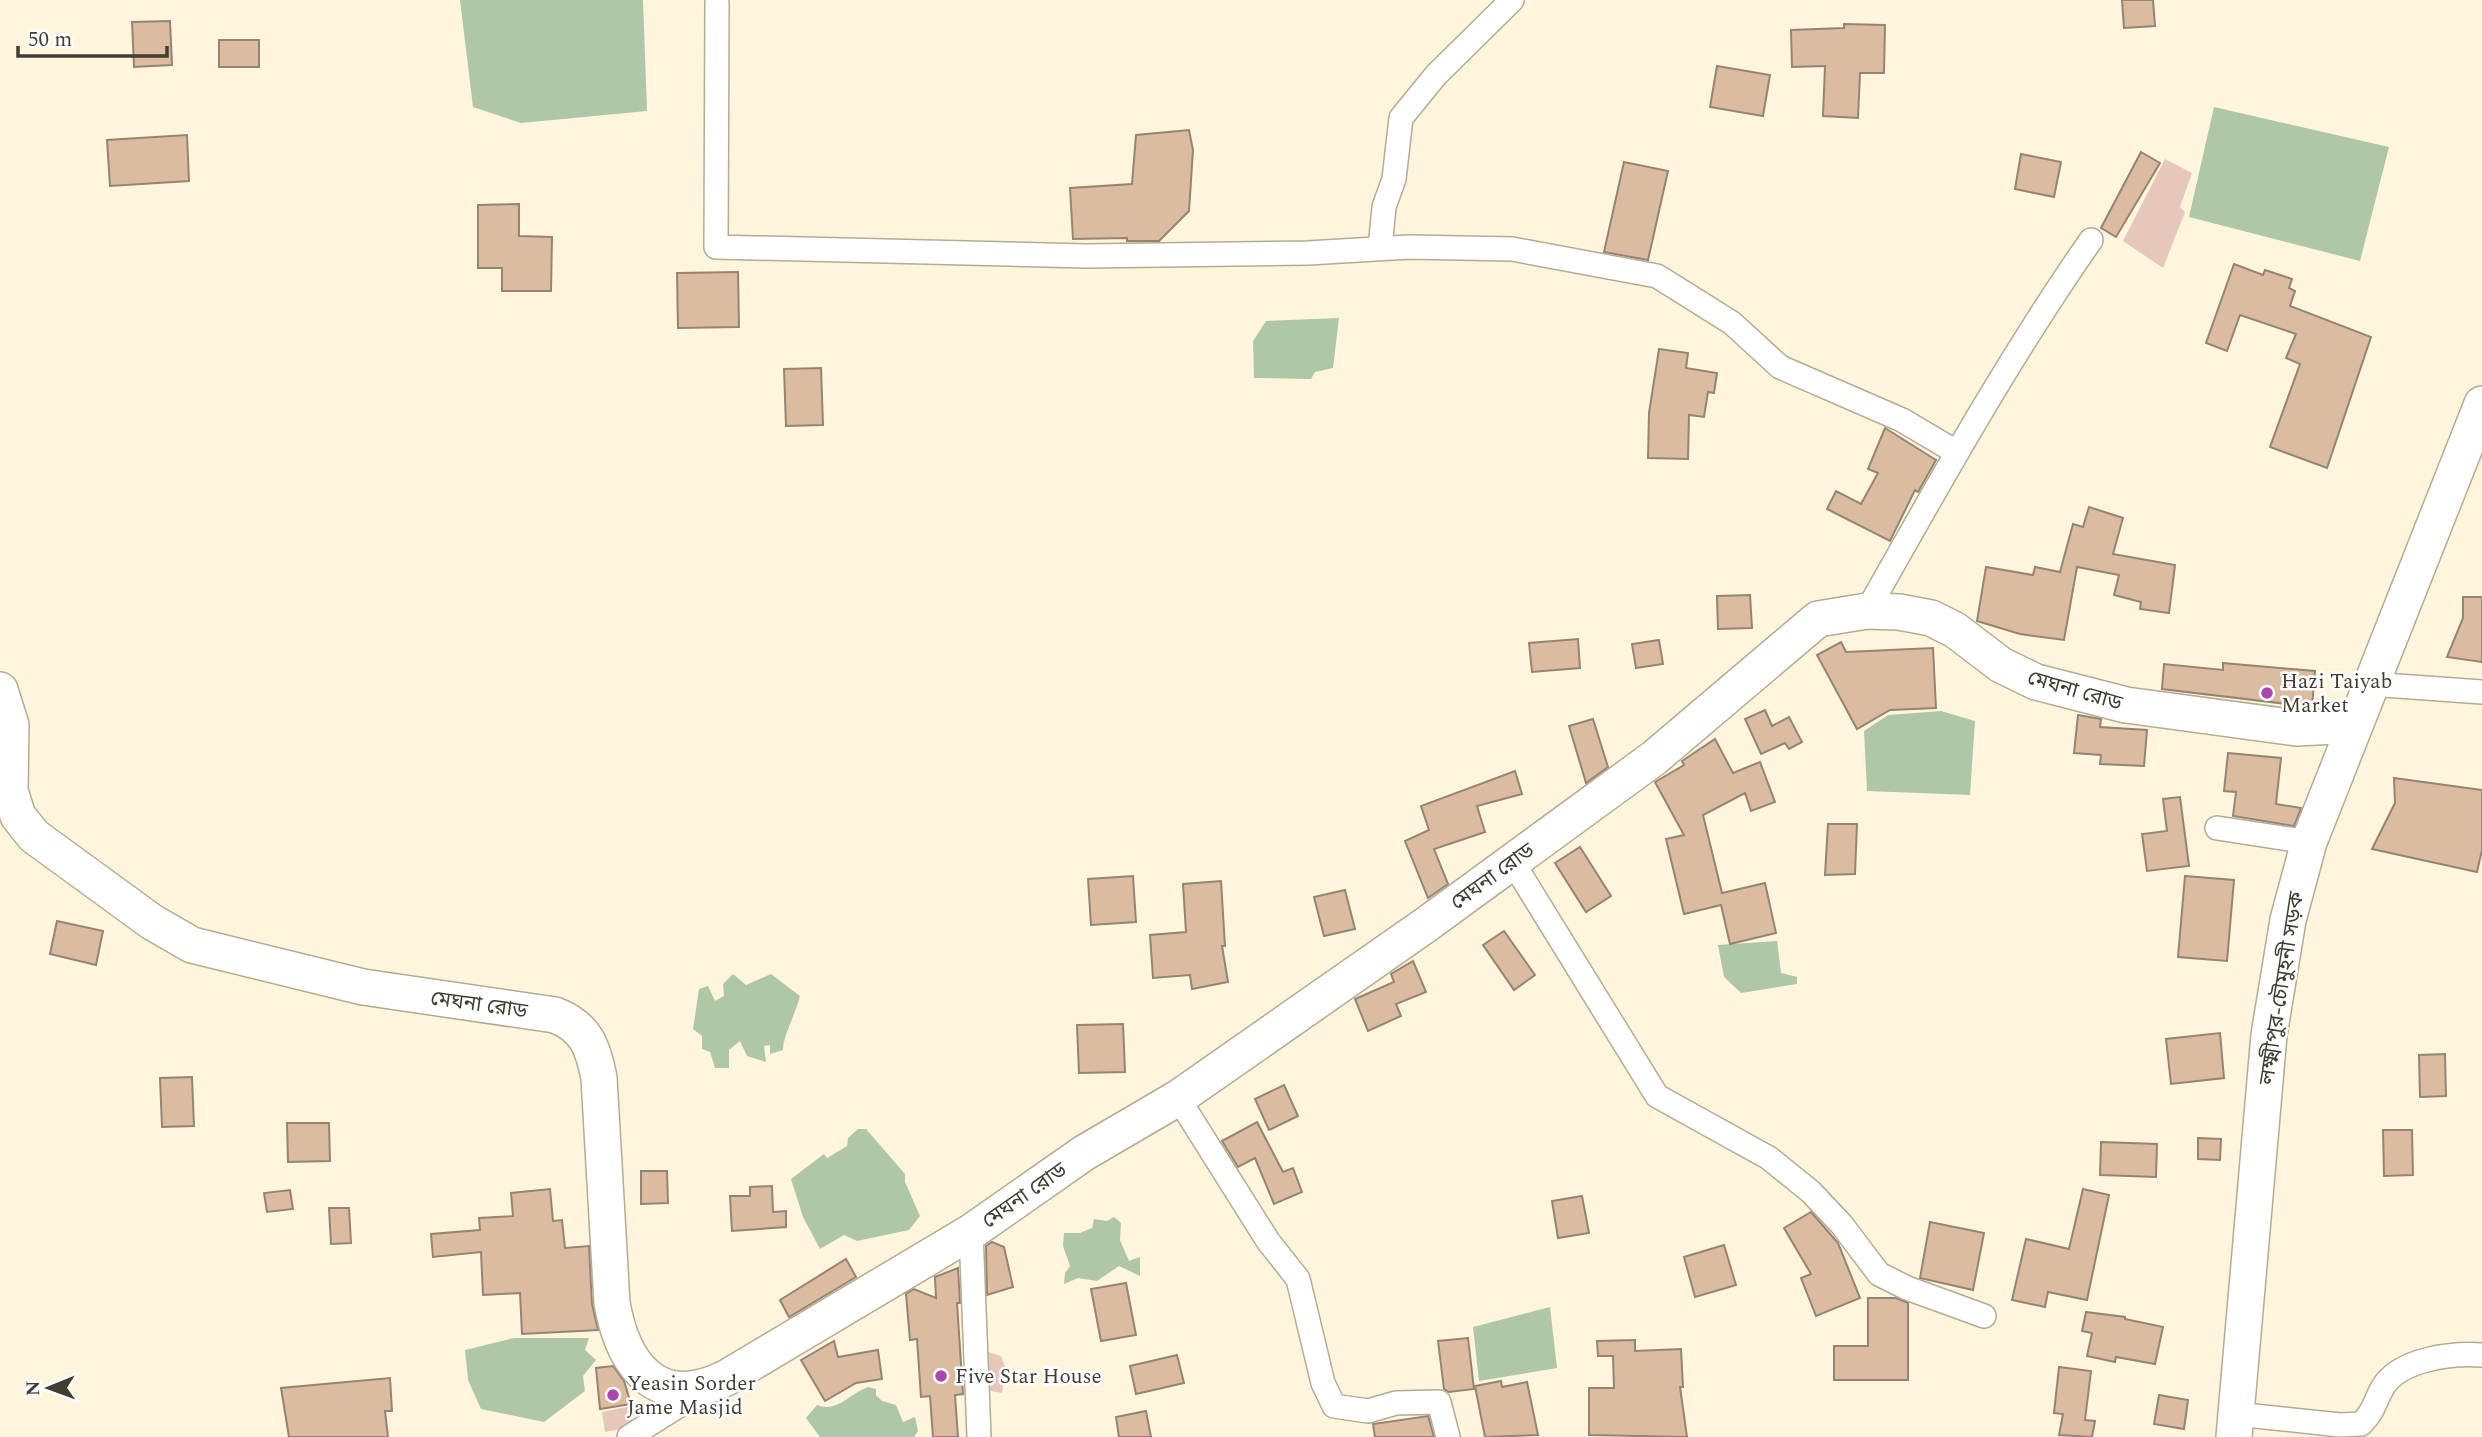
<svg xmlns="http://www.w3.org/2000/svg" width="2482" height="1437" viewBox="0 0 2482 1437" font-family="Spectral,'Noto Sans Bengali',serif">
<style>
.green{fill:#e6c7bc}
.water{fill:#afc7a6}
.building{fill:#dbbca0;stroke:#968473;stroke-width:2}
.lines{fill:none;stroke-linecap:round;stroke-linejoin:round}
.street-casing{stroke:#b4ab94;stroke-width:26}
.primary-casing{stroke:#b4ab94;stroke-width:38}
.street{stroke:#fff;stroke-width:23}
.primary{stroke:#fff;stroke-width:35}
.poi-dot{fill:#ab48af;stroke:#fff;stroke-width:2.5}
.labels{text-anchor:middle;stroke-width:5;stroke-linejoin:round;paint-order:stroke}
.poi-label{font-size:21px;fill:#413d33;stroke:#fff;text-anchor:start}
.street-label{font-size:21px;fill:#413d33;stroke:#fff}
</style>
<rect width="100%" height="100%" fill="#fff5dd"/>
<!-- green -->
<g class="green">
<path d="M 2165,159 L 2192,173 L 2180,207 L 2185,212 L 2163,268 L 2123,241 Z"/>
<path d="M 985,1351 L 1001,1356 L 1005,1367 L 1002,1393 L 986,1390 Z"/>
<path d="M 631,1406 L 633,1427 L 605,1432 L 602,1412 Z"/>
</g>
<!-- water -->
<g class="water">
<path d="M 460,0 L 643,0 L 647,111 L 521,123 L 473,107 Z"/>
<path d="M 2214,107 L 2389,147 L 2360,261 L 2189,217 Z"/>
<path d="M 1339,318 L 1333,368 L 1315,372 L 1311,379 L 1254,378 L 1253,341 L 1266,321 Z"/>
<path d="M 1941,711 L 1975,721 L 1970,795 L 1867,791 L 1864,731 L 1888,715 Z"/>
<path d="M 1777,941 L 1781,973 L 1797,977 L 1797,984 L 1741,993 L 1724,977 L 1718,945 Z"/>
<path d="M 733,974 L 746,985 L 771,974 L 800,996 C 796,1013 783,1036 783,1050 L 770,1054 L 770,1045 L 764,1046 L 766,1062 L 747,1056 L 740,1041 L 729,1050 L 729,1068 L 715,1068 L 710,1052 L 702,1049 L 702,1036 L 693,1029 L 699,989 L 708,986 L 715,1001 L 724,996 L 723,984 Z"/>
<path d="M 858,1129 L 866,1129 L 905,1174 L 905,1182 L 920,1216 L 909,1230 L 857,1241 L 844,1235 L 820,1249 L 803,1217 L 791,1179 L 824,1154 L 827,1158 L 847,1146 L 848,1138 Z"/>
<path d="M 1114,1217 L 1121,1223 L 1120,1240 L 1129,1261 L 1140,1257 L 1140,1276 L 1119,1266 L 1097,1281 L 1078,1278 L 1064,1284 L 1065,1273 L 1070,1266 L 1063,1246 L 1064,1233 L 1080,1233 L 1092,1228 L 1094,1219 L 1107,1221 Z"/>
<path d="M 1550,1307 L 1557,1368 L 1479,1381 L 1473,1327 Z"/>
<path d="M 514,1338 L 589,1338 L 585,1350 L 596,1360 L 583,1376 L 585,1391 L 544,1422 L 481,1409 L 468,1380 L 465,1350 Z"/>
<path d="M 868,1387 L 876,1389 L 876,1395 L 882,1401 L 896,1405 L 903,1422 L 915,1417 L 918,1431 L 914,1437 L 820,1437 L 806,1418 L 817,1405 C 837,1413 849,1394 868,1387 Z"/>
</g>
<!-- building -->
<g class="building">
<path d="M 2122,0 L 2153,0 L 2155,26 L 2124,28 Z"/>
<path d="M 170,21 L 172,65 L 134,67 L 132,22 Z"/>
<path d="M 1844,24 L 1885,25 L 1884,73 L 1860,73 L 1858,118 L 1823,116 L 1825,66 L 1792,67 L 1791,30 L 1844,28 Z"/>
<rect x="219" y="40" width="40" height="27"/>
<path d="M 1717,66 L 1770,75 L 1763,116 L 1710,107 Z"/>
<path d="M 1189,130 L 1193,150 L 1189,211 L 1159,241 L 1127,241 L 1127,238 L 1073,239 L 1070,188 L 1132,184 L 1136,135 Z"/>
<path d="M 187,135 L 189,181 L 110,186 L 107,140 Z"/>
<path d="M 2141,152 L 2160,163 L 2116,237 L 2101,228 Z"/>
<path d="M 2021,154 L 2061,162 L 2054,197 L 2015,189 Z"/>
<path d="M 1624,162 L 1668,171 L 1648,260 L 1604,252 Z"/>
<path d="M 519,204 L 519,236 L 552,237 L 551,291 L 502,291 L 502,268 L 478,268 L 478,205 Z"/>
<path d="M 2234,264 L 2263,275 L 2265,270 L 2292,279 L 2289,288 L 2295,291 L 2290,306 L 2371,337 L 2327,468 L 2270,447 L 2300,364 L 2286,358 L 2296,334 L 2240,315 L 2227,351 L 2206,343 Z"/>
<path d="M 738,272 L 739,327 L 678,328 L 677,273 Z"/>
<path d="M 1659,349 L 1688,353 L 1686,368 L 1717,373 L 1714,393 L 1708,392 L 1704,417 L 1689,415 L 1688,459 L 1648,458 L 1649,413 Z"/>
<path d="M 821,368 L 823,425 L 786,426 L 784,369 Z"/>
<path d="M 1885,428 L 1936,460 L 1918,492 L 1915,490 L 1890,541 L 1827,509 L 1836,491 L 1861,504 L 1878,473 L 1868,469 Z"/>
<path d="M 2089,507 L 2123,518 L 2113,554 L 2175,565 L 2169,613 L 2140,609 L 2141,602 L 2114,595 L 2119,575 L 2077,567 L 2064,640 L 2020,634 L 1977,621 L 1986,567 L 2033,575 L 2035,567 L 2060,572 L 2073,524 L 2083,527 Z"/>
<path d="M 1750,595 L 1752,628 L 1718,629 L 1717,596 Z"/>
<path d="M 2463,597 L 2482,597 L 2482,662 L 2447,657 L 2463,618 Z"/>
<path d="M 1578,639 L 1580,668 L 1532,672 L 1529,643 Z"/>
<path d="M 1659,640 L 1663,664 L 1636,668 L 1632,644 Z"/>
<path d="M 1841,642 L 1846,652 L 1933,648 L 1936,708 L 1890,710 L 1857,729 L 1817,655 Z"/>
<path d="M 2223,663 L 2315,671 L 2312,707 L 2162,689 L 2164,664 L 2223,670 Z"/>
<path d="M 1765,710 L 1772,726 L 1789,717 L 1802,742 L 1789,749 L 1785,743 L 1761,754 L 1745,719 Z"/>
<path d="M 2078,715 L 2101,719 L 2100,727 L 2147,730 L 2144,766 L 2100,764 L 2101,755 L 2074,753 Z"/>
<path d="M 1593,719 L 1608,767 L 1586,783 L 1569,726 Z"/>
<path d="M 1715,739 L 1733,773 L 1760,762 L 1775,802 L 1751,811 L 1745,793 L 1703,815 L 1722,893 L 1765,883 L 1776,933 L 1730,944 L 1721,905 L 1684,914 L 1666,839 L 1684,835 L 1655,782 L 1684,765 L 1682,761 Z"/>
<path d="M 2228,753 L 2281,758 L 2276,804 L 2301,808 L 2294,826 L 2233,816 L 2236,792 L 2224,791 Z"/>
<path d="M 1515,771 L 1522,794 L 1477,806 L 1485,832 L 1434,849 L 1448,884 L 1428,898 L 1405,841 L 1429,830 L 1421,806 Z"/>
<path d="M 2394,778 L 2482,790 L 2482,850 L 2477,872 L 2372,849 L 2395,803 Z"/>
<path d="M 2180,797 L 2189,866 L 2147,871 L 2142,834 L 2167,831 L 2163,799 Z"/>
<path d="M 1828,824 L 1857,824 L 1855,874 L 1825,875 Z"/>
<path d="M 1580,847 L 1611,896 L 1586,912 L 1555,863 Z"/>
<path d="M 1133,876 L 1136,922 L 1091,925 L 1088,879 Z"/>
<path d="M 2185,876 L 2234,880 L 2227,961 L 2178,957 Z"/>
<path d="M 1221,881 L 1225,946 L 1222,946 L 1228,982 L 1192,989 L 1190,975 L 1153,978 L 1150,935 L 1186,932 L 1183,884 Z"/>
<path d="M 1345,890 L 1355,929 L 1324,936 L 1314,897 Z"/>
<path d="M 57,921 L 103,931 L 96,965 L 50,954 Z"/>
<path d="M 1504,931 L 1535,975 L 1514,990 L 1483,945 Z"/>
<path d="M 1413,961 L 1426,992 L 1396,1004 L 1401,1016 L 1368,1031 L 1355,999 L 1394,982 L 1391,974 Z"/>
<path d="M 1123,1024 L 1125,1072 L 1079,1073 L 1077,1025 Z"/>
<path d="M 2220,1033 L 2224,1078 L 2171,1084 L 2166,1039 Z"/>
<path d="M 2445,1054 L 2446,1096 L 2420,1097 L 2419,1055 Z"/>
<path d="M 192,1077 L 194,1126 L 162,1127 L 160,1078 Z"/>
<path d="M 1284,1085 L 1298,1116 L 1269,1130 L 1255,1099 Z"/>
<path d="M 1257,1122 L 1283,1172 L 1293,1168 L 1302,1192 L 1274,1204 L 1255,1158 L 1238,1167 L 1222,1141 Z"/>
<path d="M 287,1123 L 329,1123 L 330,1161 L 288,1162 Z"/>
<path d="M 2383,1130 L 2412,1130 L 2413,1175 L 2384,1176 Z"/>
<path d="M 2198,1138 L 2221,1139 L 2220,1160 L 2198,1159 Z"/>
<path d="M 2101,1142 L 2157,1144 L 2156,1177 L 2100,1175 Z"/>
<path d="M 641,1171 L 667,1171 L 668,1203 L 641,1204 Z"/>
<path d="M 772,1186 L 773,1212 L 786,1211 L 786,1227 L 732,1231 L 730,1196 L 750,1196 L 750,1187 Z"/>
<path d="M 550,1189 L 553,1221 L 562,1220 L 565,1248 L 589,1246 L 592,1304 L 598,1330 L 522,1334 L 520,1293 L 483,1295 L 481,1252 L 433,1257 L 431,1234 L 480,1230 L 479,1218 L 513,1216 L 511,1193 Z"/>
<path d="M 2083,1189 L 2109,1195 L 2087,1300 L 2048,1292 L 2045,1307 L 2012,1300 L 2026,1239 L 2069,1249 Z"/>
<path d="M 290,1190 L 293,1209 L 267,1212 L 264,1193 Z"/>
<path d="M 1582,1196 L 1589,1233 L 1558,1238 L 1552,1201 Z"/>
<path d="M 329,1208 L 349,1208 L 351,1243 L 331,1244 Z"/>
<path d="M 1811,1212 L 1838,1243 L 1860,1298 L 1816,1316 L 1801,1278 L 1811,1274 L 1784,1228 Z"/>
<path d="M 1930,1222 L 1984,1233 L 1973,1290 L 1920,1278 Z"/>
<path d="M 992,1242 L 1004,1247 L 1013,1287 L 987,1295 L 986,1246 Z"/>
<path d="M 1724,1245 L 1736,1285 L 1695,1297 L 1684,1257 Z"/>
<path d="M 846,1259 L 856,1277 L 789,1317 L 780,1300 Z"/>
<path d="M 958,1268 L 960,1303 L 957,1303 L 963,1394 L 955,1395 L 958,1437 L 933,1437 L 930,1396 L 921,1397 L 917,1339 L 910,1340 L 906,1294 L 914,1289 L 936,1298 L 935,1277 Z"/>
<path d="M 1126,1283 L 1136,1335 L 1101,1341 L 1091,1289 Z"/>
<path d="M 1868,1298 L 1896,1298 L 1908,1303 L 1908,1380 L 1834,1380 L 1834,1346 L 1868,1346 Z"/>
<path d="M 2086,1312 L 2125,1317 L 2125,1319 L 2163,1327 L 2155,1364 L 2116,1357 L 2115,1362 L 2087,1356 L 2092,1333 L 2082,1331 Z"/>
<path d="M 1468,1338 L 1474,1389 L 1449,1392 L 1444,1389 L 1438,1341 Z"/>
<path d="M 1635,1340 L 1635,1351 L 1681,1349 L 1683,1387 L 1680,1387 L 1687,1437 L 1589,1435 L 1589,1388 L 1614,1388 L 1613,1356 L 1598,1356 L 1597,1341 Z"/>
<path d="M 834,1341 L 838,1357 L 878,1350 L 882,1379 L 856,1383 L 825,1401 L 801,1360 Z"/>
<path d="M 1177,1355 L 1184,1383 L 1136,1394 L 1130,1366 Z"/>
<path d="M 613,1366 L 624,1381 L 631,1404 L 600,1409 L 596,1368 Z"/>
<path d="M 2059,1367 L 2091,1371 L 2085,1420 L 2095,1421 L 2092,1437 L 2059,1435 L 2063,1414 L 2054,1413 Z"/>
<path d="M 390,1378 L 392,1411 L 385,1411 L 388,1437 L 289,1437 L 281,1388 Z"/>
<path d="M 1501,1381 L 1502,1387 L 1527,1382 L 1538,1435 L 1485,1437 L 1475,1386 Z"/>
<path d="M 2159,1395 L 2188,1400 L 2184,1429 L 2154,1424 Z"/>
<path d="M 1146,1411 L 1151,1437 L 1119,1437 L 1116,1417 Z"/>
<path d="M 1428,1416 L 1434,1437 L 1375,1437 L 1373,1424 Z"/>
</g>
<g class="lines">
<!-- street casing -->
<g class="street-casing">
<g id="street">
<path d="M 717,3 L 716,247 L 1086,256 L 1308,253 L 1409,247 L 1512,249 L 1657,276 L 1732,323 L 1780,367 L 1902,420 L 1956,452"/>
<path d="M 1380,248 L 1384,207 L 1394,179 L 1401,118 L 1436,75 L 1512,0"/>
<path d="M 1867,611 C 1938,485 2008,359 2091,240"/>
<path d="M 2370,684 L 2482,692"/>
<path d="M 2217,828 L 2309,842"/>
<path d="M 1512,861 L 1657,1096 L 1769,1158 L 1811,1192 L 1842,1225 L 1879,1274 L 1907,1288 L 1984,1316"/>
<path d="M 1178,1098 L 1268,1241 L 1298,1279 L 1323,1383 L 1334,1406 L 1368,1411 L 1396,1403 L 1439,1402 L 1448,1437"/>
<path d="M 971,1232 L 979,1437"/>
<path d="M 2236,1414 L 2340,1425 L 2361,1424 C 2375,1410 2374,1402 2383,1387 C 2400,1359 2451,1353 2482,1355"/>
<path d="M 629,1437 L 705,1389"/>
</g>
</g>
<!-- primary casing -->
<g class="primary-casing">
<g id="primary">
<path d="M 0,690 L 11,725 L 10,791 L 18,816 L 34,836 L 152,922 L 192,945 L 363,987 L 555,1015 C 586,1027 593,1047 599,1078 L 612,1303 C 623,1366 658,1412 726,1378 L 971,1232 L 1084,1153 L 1178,1098 L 1427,924 L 1654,758 L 1818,619 L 1867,611 L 1899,612 L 1931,618 L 1955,630 L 2001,665 L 2036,682 L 2126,705 L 2297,728 L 2355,725"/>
<path d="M 2234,1437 L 2269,1035 L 2288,920 L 2309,842 L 2482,404"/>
</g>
</g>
<!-- street -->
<use href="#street" class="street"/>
<!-- primary -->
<use href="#primary" class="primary"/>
</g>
<!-- markers -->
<g class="poi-dot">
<circle cx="2267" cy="693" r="7"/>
<circle cx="941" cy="1376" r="7"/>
<circle cx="613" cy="1395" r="7"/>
</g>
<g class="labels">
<!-- poi labels -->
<g class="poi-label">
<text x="2281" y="688">Hazi Taiyab<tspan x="2281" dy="24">Market</tspan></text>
<text x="955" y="1383">Five Star House</text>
<text x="627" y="1390">Yeasin Sorder<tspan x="627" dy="24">Jame Masjid</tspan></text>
</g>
<!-- street labels -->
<g class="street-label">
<text transform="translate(2075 690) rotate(16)" y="7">মেঘনা রোড</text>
<text transform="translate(1492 876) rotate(-36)" y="7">মেঘনা রোড</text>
<text transform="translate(2281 988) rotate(-81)" y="7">লক্ষ্মীপুর-চৌমুহনী সড়ক</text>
<text transform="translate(479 1004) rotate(8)" y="7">মেঘনা রোড</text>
<text transform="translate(1024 1195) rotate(-35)" y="7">মেঘনা রোড</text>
</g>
</g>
<!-- north arrow -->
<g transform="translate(49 1388) rotate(269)" stroke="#ffffff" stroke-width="5" paint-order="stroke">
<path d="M0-5L12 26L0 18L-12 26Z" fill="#413d33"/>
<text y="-10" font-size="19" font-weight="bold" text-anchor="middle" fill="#413d33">N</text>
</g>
<!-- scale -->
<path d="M18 46v10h149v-10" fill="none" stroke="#413d33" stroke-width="3.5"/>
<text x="28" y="46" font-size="21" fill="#413d33" stroke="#ffffff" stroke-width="5" paint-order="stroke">50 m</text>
</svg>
